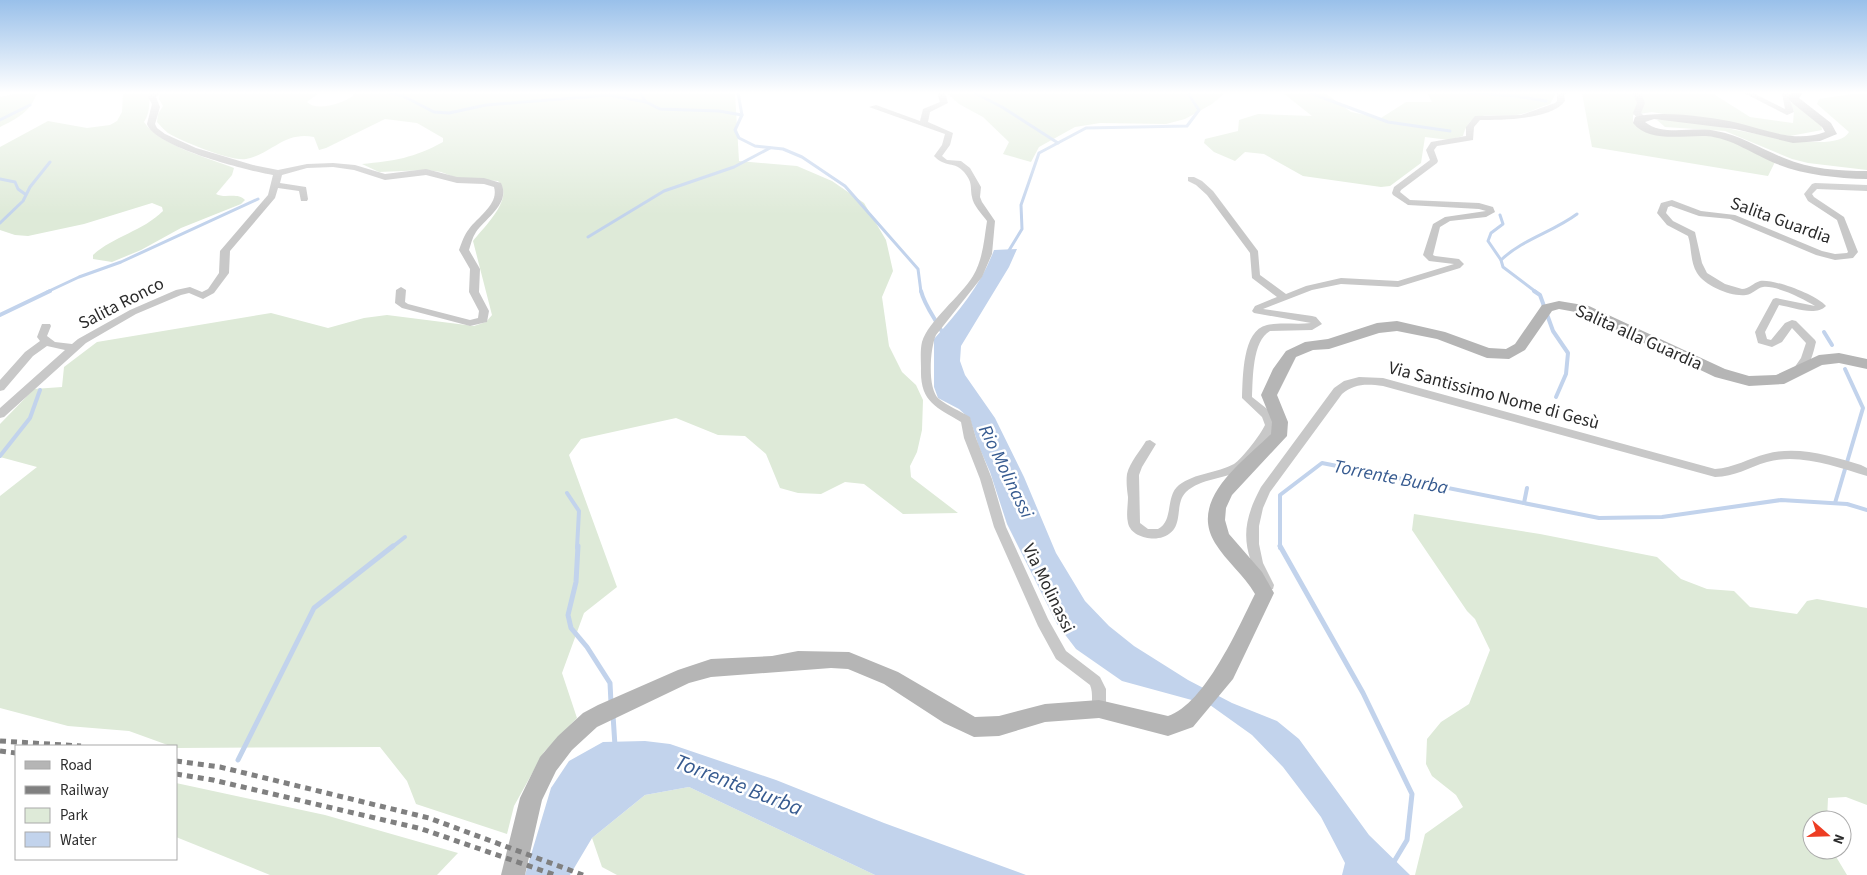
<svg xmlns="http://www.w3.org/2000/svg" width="1867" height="875" viewBox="0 0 1867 875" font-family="'Source Sans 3',sans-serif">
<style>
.green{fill:#deead8}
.water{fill:#c2d3ec}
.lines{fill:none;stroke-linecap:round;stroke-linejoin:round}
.stream-far2{stroke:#c2d3ec;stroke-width:3}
.stream-far1{stroke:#c2d3ec;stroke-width:4}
.stream{stroke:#c2d3ec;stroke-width:5}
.street{fill:#c8c8c8;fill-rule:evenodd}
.secondary{fill:#b5b5b5;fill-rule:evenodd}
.rail{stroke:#808080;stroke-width:5;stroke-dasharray:6 5;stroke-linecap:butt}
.labels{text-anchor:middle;stroke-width:5;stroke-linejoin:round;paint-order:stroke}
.street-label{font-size:18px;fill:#2b2b2b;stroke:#fff}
.water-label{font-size:19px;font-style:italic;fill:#375b90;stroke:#fff}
.near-water-label{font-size:22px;font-style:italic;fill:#375b90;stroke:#fff}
</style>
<rect width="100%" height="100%" fill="#fff"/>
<!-- green -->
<g class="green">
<path d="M 18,93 L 37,93 C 30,112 18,118 0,127 L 0,97 Z"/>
<path d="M 123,93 L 152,93 C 147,101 152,110 144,122 C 159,145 208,158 234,168 L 232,175 L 216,194 C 225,199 237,192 245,200 L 241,204 L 181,228 L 141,250 L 112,262 L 93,259 L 93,255 C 114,236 143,231 163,211 L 162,207 L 152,203 L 84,224 L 28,236 L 15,235 L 0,230 L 0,147 L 48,121 L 87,128 L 110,125 L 117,121 L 122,112 Z"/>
<path d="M 160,93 L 319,93 L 307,102 C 317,112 343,103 353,96 L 353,93 L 735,93 L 739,161 L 797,166 L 832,181 L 864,203 L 886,240 L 893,271 L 882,297 L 889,346 L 902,372 L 916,385 L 923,400 L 922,430 L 917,452 L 910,466 L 911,477 L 958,513 L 903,514 L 864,484 L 845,482 L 821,494 L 798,493 L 780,488 L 766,454 L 745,436 L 718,435 L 676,418 L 581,439 L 569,455 L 617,587 L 584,613 L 562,673 L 577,718 L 544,752 L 514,806 L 507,834 L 416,804 L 407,781 L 380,747 L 176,748 L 129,731 L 68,726 L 0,708 L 0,496 L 37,467 L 0,457 L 0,424 L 34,389 L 62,387 L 64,367 L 97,342 L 271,313 L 328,328 L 364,318 L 387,315 L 474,326 L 486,322 L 492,315 L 473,241 C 484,227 516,197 498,181 L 457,178 L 441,172 L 427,170 L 379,172 L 362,164 C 394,161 414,158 443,142 L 443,138 L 417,123 L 385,119 L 326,148 L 319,150 L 314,137 C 284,131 272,154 246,159 C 232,162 181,141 168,133 C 164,130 161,126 157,122 L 158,114 L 163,106 L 159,99 Z"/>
<path d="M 947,93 L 1225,93 L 1212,104 L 1185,119 L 1166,124 L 1100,123 L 1075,127 L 1039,147 L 1031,162 L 1003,154 L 1009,142 L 983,117 L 959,104 Z"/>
<path d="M 1283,93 L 1325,93 L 1351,112 L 1381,118 L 1406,102 L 1432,102 L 1427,93 L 1556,93 L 1550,104 C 1539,107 1527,114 1516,115 C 1493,118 1471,107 1463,136 L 1449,140 L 1425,137 L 1421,163 L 1390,186 L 1381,187 L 1303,176 L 1264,154 L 1245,152 L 1235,161 L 1214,152 L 1204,143 L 1205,139 L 1238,131 L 1239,120 L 1258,114 L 1312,116 Z"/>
<path d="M 1582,93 L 1712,93 L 1750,117 L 1793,123 L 1794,111 L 1789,103 L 1794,103 L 1821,124 L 1822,130 L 1790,136 L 1652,112 L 1633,115 L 1633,122 L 1640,128 L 1717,137 L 1739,143 L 1775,162 L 1768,176 L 1592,147 Z"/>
<path d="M 1858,93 L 1867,93 L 1867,170 L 1808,163 L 1792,159 L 1725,131 L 1665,127 L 1657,120 C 1694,112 1831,163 1849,132 L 1817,104 L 1819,99 Z"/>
<path d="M 1414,514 L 1540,534 L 1657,557 L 1681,579 L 1707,589 L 1734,591 L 1750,607 L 1797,614 L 1807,601 L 1817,599 L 1867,608 L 1867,805 L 1846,797 L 1828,798 L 1827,820 L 1812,820 L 1812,850 L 1832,850 L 1847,875 L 1415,875 L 1425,834 L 1463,807 L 1456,795 L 1432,776 L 1426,764 L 1427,739 L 1441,722 L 1469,704 L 1490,650 L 1475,619 L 1467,611 L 1412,530 Z"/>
<path d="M 176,783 L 325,815 L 458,853 L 437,875 L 270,875 L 176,837 Z"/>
<path d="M 689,787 L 875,875 L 617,875 L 602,867 L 592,838 L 645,795 Z"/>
</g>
<!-- water -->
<g class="water">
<path d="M 1017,249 L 1009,267 L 961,346 L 960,361 L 965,375 L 995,418 L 1024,477 L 1056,553 L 1085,601 L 1109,626 L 1134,646 L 1188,680 L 1232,703 L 1277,721 L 1299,739 L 1369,835 L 1410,875 L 1342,875 L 1345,863 L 1321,817 L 1283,767 L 1252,735 L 1210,705 L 1122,681 L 1076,649 L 1057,624 L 1007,524 L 990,472 L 979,447 L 970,419 L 959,409 L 938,398 L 934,387 L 934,339 C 959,311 981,285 994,250 Z"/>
<path d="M 645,741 L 670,744 L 776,780 L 884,823 L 1026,875 L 875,875 L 689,787 L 645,795 L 592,838 L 570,875 L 525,875 L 551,788 L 569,761 L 603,742 Z"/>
</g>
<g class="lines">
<!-- stream-far2 -->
<g class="stream-far2">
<path d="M 390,93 L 403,96 L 434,112 L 449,113 L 486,105 L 609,95 L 646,102"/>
<path d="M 640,93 L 646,102 L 660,109 L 719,111 L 742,115"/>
<path d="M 738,93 L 742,115 L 735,130 L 739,138 L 755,146 L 783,149 L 802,157 L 845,186 L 918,269 L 921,292"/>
<path d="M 975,93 L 1002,107 L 1058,143"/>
<path d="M 1310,93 L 1388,122 L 1450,131"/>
<path d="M 1468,93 L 1516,96 L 1546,101"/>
<path d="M 0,120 L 30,105"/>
<path d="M 0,179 L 15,182 L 18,189 L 25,194"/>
<path d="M 1500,215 L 1503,224 L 1491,233 L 1488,241 L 1501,260"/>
<path d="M 0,223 L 23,201 L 30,187 L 50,162"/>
<path d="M 588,237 L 664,191 L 734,167 L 770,148"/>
<path d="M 1008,252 L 1022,229 L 1021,205 L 1039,153 L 1086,128 L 1187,126 L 1199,110 L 1189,95 L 1190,93"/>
<path d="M 47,292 L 79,277 L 121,262 L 258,199"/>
<path d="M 1536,292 L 1503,267 L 1501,260 C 1523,239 1553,232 1577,214"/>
</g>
<!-- stream-far1 -->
<g class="stream-far1">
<path d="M 921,291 C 925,307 936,319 943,334"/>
<path d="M 1534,291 L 1540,295 L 1553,331 L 1568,353 L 1566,374 L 1556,397"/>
<path d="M 0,315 L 50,291"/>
<path d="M 1824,332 L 1832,345"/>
<path d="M 0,456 L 30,418 L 40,390"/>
<path d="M 567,493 L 579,511 L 577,548"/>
<path d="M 1524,503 L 1527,488"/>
<path d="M 1835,503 L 1863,408 L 1845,369"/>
<path d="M 391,548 L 405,537"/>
<path d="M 1280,548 L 1280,495 L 1322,463 L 1599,518 L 1662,517 L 1781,500 L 1847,504 L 1867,510"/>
</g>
<!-- stream -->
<g class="stream">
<path d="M 578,546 L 576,582 L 568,615 L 571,628 L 587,647 L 610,683 L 611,703"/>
<path d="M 1280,546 L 1363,693 L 1412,794 L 1407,840 L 1392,865"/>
<path d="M 613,715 L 615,746"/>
<path d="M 238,760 L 314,608 L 393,546"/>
</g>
<!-- street -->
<g class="street">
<path d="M 152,93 L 160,93 L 156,97 L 160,107 L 155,124 L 157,128 L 165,134 L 196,148 L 253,165 L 278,170 L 307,164 L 333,163 L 355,165 L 385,174 L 426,169 L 457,177 L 484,178 L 501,183 C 511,203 486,218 476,232 C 472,238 471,244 469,250 L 480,269 L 479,292 L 489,311 L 487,322 L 470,326 L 402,308 L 395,303 L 396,290 L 401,287 L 406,290 L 405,302 L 408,304 L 470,320 L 478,318 L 479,311 L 469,292 L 470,269 L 459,250 C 462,242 464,235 469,229 C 479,216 499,204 494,187 L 484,184 L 457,183 L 426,175 L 385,180 L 354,170 L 333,167 L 307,168 L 282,175 L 280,183 L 306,187 L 308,199 L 307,201 L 301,201 L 299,191 L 278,188 L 275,198 L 230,251 L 229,273 L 214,293 L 203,299 L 189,293 L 181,295 L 136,314 L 86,343 L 4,417 L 0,418 L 0,408 L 65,350 L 47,346 L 33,356 L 4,390 L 0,391 L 0,380 L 25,352 L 40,341 L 37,337 L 42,324 L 50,324 L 51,326 L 47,336 L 55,342 L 72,344 L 78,339 L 130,310 L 176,290 L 190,287 L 202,292 L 208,289 L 219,273 L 220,251 L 268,195 L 273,175 C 249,171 154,147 147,124 L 152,104 L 148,97 Z"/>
<path d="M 937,93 L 945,93 L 948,103 L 930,112 L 928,122 L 953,133 L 950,145 L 942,156 L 947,160 L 961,161 L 970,168 L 981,187 L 980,197 L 982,202 L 995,221 L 992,254 L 982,277 L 936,335 C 930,348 927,389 939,399 C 948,406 960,411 970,417 L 976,438 L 992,479 L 1006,527 L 1048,619 L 1066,651 L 1100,677 L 1106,689 L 1106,709 L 1104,714 L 1099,715 L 1094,714 C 1090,704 1094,694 1090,685 L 1056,659 L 1038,626 L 994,527 L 980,479 L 964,438 L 961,422 C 936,407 920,402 921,369 C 921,361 920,350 922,342 C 928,321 961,296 973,276 C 983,259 984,240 987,221 C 982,214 973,205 972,197 C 970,186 973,183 964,172 C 955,161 945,168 934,156 L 942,145 L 945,134 L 869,107 L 876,105 L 920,121 L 923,109 L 940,102 Z"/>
<path d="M 1557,93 L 1567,93 L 1564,95 L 1565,101 C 1551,120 1502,120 1480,120 L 1474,127 L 1473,140 L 1437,146 L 1434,150 L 1438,161 L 1437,163 L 1401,190 L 1400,192 L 1410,200 L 1479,203 L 1493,207 L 1495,212 L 1486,217 L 1450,221 L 1440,227 L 1433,255 L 1435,256 L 1459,259 L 1464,264 L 1460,268 L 1398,287 L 1341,284 L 1312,290 L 1263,309 L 1312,316 L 1316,317 L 1322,324 L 1312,330 L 1270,331 C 1252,341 1253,379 1252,397 L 1271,412 L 1277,425 C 1272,434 1250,465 1242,470 C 1225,479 1201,478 1186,492 C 1173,505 1186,529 1163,537 C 1152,541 1131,537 1128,523 C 1126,515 1128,505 1128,497 C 1127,490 1126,481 1127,474 C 1130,462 1140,451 1146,441 L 1150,440 L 1156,444 L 1142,467 L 1139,475 L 1140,523 L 1148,529 L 1158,529 C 1174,521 1165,496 1179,485 C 1195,473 1217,473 1234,464 C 1242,459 1261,434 1265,425 L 1262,417 L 1242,398 C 1243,378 1242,330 1267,325 C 1281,322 1297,325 1311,323 L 1254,313 L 1252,311 L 1255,306 L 1277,297 L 1252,278 L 1250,253 L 1207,195 L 1196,185 L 1188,181 L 1188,177 L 1194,177 L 1202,181 L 1213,191 L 1258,251 L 1260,275 L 1286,294 L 1306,286 L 1341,278 L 1398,281 L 1454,264 L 1429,261 L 1423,255 L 1433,224 L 1445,217 L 1486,211 L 1479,209 L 1408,205 L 1393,195 L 1392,193 L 1394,187 L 1430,160 L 1426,150 L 1431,142 L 1466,136 L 1466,127 L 1475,116 L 1521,115 L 1555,103 L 1557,101 Z"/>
<path d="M 1633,93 L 1641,93 L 1645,103 L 1641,113 L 1646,118 L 1645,120 L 1639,120 L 1633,113 L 1637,103 Z"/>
<path d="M 1744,93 L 1753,93 L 1785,109 L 1782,93 L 1799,94 L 1789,97 L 1794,112 L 1787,115 Z"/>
<path d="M 1815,183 L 1867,185 L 1867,191 L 1817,189 L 1812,194 L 1814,197 L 1844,217 L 1858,252 L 1853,258 L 1835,260 L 1816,255 L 1730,219 L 1699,216 L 1671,206 L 1668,207 L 1666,213 L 1673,221 L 1695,232 L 1702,263 L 1707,273 L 1725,284 L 1742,289 C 1749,289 1753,283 1760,281 C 1775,279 1813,294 1824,304 L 1826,306 C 1815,317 1793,307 1779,305 L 1765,332 L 1767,339 L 1771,340 L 1785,323 L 1792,320 L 1796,321 L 1815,340 L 1816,342 C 1813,353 1811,367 1799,372 L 1794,368 L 1801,358 L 1806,343 L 1792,328 L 1782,342 L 1772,347 L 1758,343 L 1755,332 L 1773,299 L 1776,298 L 1815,306 C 1804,299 1776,285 1763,287 C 1757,288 1753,294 1746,295 C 1731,297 1705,286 1697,273 C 1690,262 1692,248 1688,236 L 1667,225 L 1657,213 L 1661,203 L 1672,200 L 1701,211 L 1735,215 L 1822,251 L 1835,254 L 1847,253 L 1848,252 L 1837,220 L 1808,201 L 1804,194 L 1812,184 Z"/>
<path d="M 1359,377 L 1383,378 L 1715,469 C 1734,468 1749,458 1766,454 C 1797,445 1832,456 1861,465 L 1867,468 L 1867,476 C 1836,467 1800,453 1767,462 C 1749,467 1735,477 1715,477 L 1383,386 C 1367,384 1355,383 1342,394 L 1270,492 L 1263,508 L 1259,526 L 1259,544 L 1263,563 L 1274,585 L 1273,589 L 1268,590 L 1263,589 C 1243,549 1239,528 1261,487 L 1334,388 L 1344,381 Z"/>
</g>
<!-- secondary -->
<g class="secondary">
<path d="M 1792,93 L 1803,93 L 1799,98 L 1831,123 L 1837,134 L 1820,141 L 1793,143 L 1735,129 L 1654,119 L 1645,122 C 1663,137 1694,126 1716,131 C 1740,135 1761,149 1784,158 C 1810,169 1839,171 1867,171 L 1867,179 C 1836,178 1805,175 1777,164 C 1754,155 1732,138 1706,136 C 1683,135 1649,143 1633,123 L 1635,117 C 1661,110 1711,117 1738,123 C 1766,130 1796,143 1825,132 L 1822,127 L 1791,102 L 1788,97 Z"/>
<path d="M 1559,301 L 1589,306 L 1725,369 L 1749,376 L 1776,375 L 1819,355 L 1839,353 L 1867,359 L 1867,369 L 1839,363 L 1822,365 L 1784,384 L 1749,386 L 1715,377 L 1581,313 L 1559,309 L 1552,311 L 1525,350 L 1509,359 L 1487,358 L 1437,339 L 1397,331 L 1379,333 L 1329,349 L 1313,350 L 1296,357 L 1277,395 L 1288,422 L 1287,436 L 1232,495 L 1226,508 L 1225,520 L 1229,534 L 1262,572 L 1274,593 L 1233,679 L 1193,727 L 1168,736 L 1099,718 L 1045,722 L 999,736 L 974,737 L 944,723 L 884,684 L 848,669 L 831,668 L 711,677 L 689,683 L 597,727 L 572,750 L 556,771 L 542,800 L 525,875 L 501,875 L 520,798 L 540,757 L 558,736 L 583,713 L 598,705 L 678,670 L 711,659 L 772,656 L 798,651 L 849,652 L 898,672 L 975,717 L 999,716 L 1045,704 L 1099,700 L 1168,716 C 1205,704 1238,628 1255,594 C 1244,575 1226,561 1215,543 C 1188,499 1244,461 1271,434 L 1272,422 L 1261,395 L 1273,369 L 1286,351 L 1305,342 L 1328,339 L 1377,323 L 1397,321 L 1445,332 L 1489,348 L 1506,349 L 1515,344 L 1542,305 Z"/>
</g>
<!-- rail -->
<g class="rail">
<path d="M 0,741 L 81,746"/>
<path d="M 0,751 L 16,753"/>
<path d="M 176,761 L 220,767 L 429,818 L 583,875"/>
<path d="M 176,774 L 213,780 L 422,829 L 555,875"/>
</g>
</g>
<!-- sky -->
<linearGradient id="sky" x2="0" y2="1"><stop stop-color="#99c0ea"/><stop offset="0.43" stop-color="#fff"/><stop offset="1" stop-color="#fff" stop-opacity="0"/></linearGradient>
<rect width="1867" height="215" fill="url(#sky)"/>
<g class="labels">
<!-- street labels -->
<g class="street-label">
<text transform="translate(1781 220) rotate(20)" y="6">Salita Guardia</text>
<text transform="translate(121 303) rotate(-27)" y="6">Salita Ronco</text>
<text transform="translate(1639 337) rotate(24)" y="6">Salita alla Guardia</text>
<text transform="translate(1494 395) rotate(15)" y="6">Via Santissimo Nome di Gesù</text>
<text transform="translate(1049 588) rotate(64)" y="6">Via Molinassi</text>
</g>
<!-- water labels -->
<g class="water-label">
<text transform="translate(1007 471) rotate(64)" y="7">Rio Molinassi</text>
<text transform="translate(1391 476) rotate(11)" y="7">Torrente Burba</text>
</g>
<!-- near-water labels -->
<g class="near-water-label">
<text transform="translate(739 784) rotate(21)" y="8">Torrente Burba</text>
</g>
</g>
<!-- legend -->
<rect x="15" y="745" width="162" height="115" fill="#ffffff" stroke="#aaaaaa"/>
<rect x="25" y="761" width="25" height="8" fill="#b5b5b5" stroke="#aaaaaa"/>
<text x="60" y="770" font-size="15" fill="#2b2b2b">Road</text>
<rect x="25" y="786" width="25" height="8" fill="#808080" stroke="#aaaaaa"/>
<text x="60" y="795" font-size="15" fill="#2b2b2b">Railway</text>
<rect x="25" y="808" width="25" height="15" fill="#deead8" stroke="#aaaaaa"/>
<text x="60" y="820" font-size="15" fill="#2b2b2b">Park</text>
<rect x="25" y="832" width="25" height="15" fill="#c2d3ec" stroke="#aaaaaa"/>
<text x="60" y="845" font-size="15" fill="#2b2b2b">Water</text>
<!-- north arrow -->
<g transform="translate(1827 835) rotate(110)"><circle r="24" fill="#ffffff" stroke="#aaaaaa"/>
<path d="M0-4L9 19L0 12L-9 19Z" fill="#ed3d23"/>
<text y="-8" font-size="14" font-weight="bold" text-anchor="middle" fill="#2b2b2b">N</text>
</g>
</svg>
